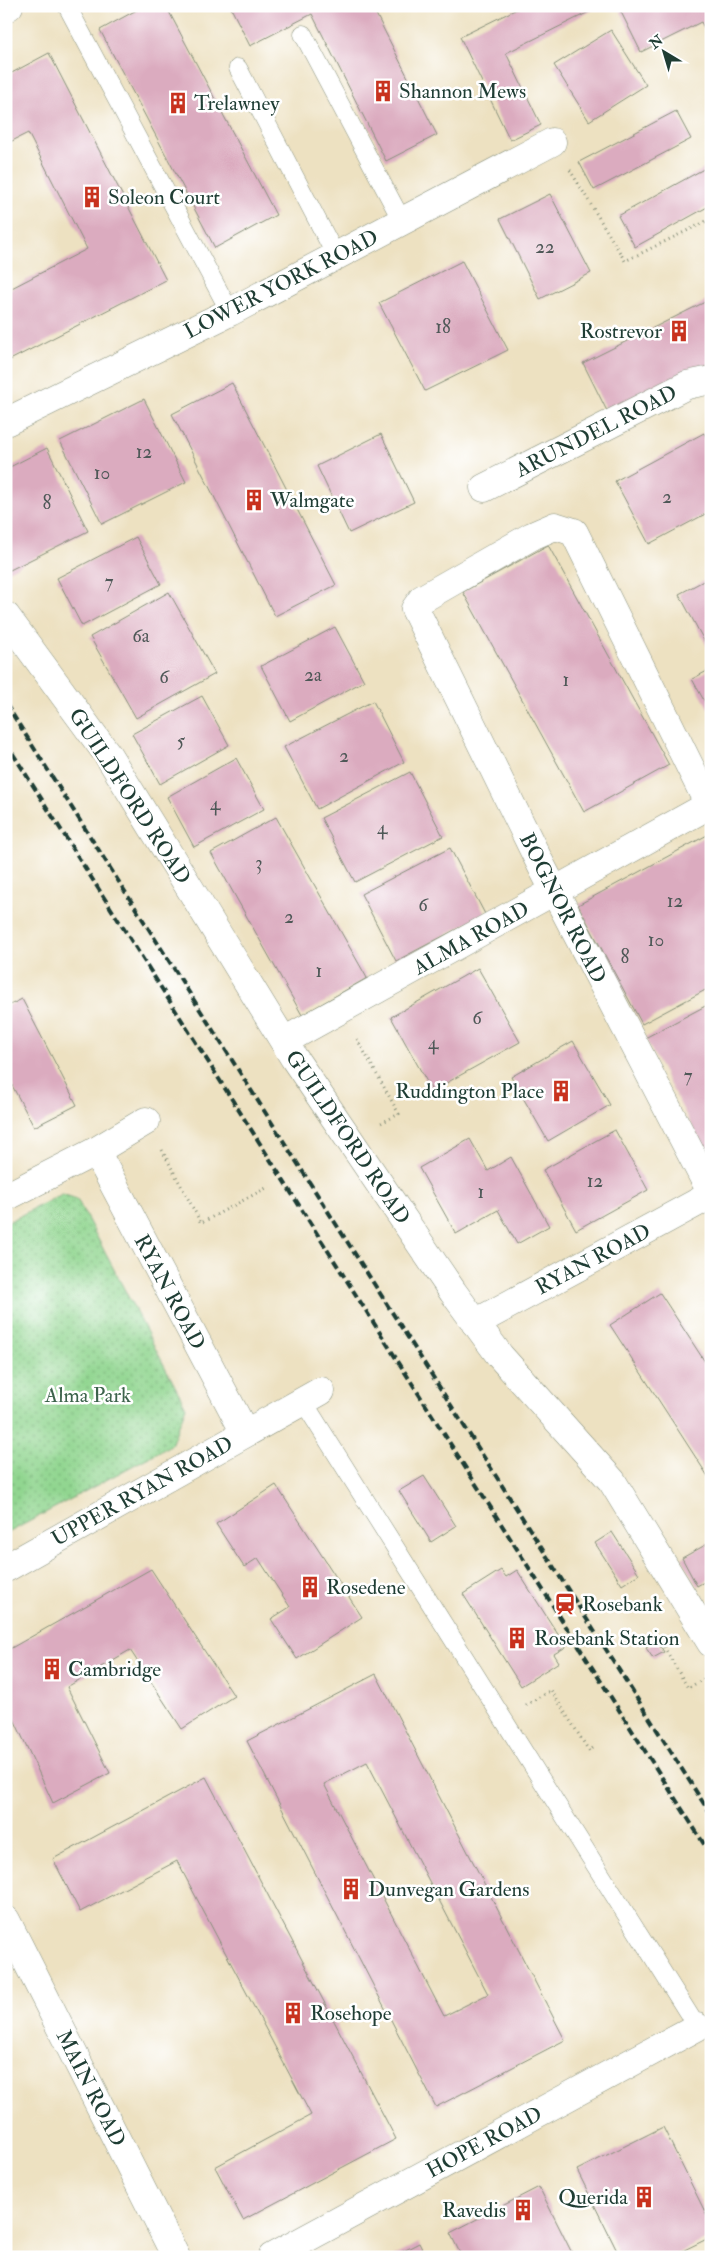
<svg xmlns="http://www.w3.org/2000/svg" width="717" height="2263" viewBox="0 0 717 2263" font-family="'IM FELL Double Pica',serif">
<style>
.grass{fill:url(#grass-dots);stroke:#588a62}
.building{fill:#dbabbf;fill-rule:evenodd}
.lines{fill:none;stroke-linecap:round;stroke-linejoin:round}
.service-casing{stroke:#868f7a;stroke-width:19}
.minor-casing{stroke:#868f7a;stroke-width:29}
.secondary-casing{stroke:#868f7a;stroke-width:29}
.path{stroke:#868f7a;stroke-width:3;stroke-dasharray:1 4;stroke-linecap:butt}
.service{stroke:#fff;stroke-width:18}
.minor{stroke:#fff;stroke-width:28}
.secondary{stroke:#fff;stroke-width:28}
.rail{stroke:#1f3d34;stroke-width:4;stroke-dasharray:8 4;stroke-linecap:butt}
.labels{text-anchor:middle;stroke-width:5;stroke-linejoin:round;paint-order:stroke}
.number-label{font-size:19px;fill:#4e5857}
.poi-label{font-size:21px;fill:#1f3d34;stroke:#fff;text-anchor:start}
.street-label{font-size:21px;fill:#1f3d34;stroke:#fff}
.park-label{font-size:21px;fill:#3c634b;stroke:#fff}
</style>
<defs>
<pattern id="grass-dots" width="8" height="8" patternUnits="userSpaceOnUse" patternTransform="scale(1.25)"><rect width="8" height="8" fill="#91d690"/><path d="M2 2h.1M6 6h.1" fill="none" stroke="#76af76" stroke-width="1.8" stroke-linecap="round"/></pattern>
</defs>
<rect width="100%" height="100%" fill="#fff"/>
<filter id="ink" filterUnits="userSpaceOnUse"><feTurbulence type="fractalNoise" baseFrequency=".02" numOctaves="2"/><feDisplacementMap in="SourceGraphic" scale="10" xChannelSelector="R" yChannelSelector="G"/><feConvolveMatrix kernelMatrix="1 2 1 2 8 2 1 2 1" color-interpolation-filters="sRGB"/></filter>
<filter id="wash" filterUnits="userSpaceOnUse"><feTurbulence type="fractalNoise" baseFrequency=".0096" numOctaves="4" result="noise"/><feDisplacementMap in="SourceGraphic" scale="20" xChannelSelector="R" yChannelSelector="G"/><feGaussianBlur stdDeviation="1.12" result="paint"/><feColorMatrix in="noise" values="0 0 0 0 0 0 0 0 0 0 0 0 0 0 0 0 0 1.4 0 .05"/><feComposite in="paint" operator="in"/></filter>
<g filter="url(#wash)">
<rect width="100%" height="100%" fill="#ede1c1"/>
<!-- grass -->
<path class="grass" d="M 62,1194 L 77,1199 L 186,1407 L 171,1445 L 6,1534 L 6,1223 Z"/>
<g id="blocks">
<!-- building -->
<g class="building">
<path d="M 144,6 L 166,6 L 276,215 L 215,248 L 100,30 Z"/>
<path d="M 230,6 L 372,6 L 437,135 L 386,161 L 312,14 L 250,46 Z"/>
<path d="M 523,6 L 601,6 L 506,53 L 541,125 L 510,140 L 460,37 Z"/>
<path d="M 618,6 L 711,6 L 711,41 L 701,22 L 641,52 Z"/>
<path d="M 611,30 L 646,85 L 589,121 L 554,65 Z"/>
<path d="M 49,53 L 166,280 L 6,362 L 6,291 L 87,249 L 28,133 L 6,144 L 6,76 Z"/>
<path d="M 676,111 L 691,139 L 594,190 L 579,162 Z"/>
<path d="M 711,165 L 711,205 L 635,247 L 618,216 Z"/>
<path d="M 550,194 L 591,273 L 540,299 L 500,219 Z"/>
<path d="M 462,261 L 508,350 L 425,391 L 379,303 Z"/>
<path d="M 711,299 L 711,364 L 609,415 L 583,363 Z"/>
<path d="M 232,383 L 336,585 L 275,616 L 172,414 Z"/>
<path d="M 144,399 L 186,482 L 102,524 L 60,441 Z"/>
<path d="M 704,433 L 711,446 L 711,511 L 649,544 L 615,481 Z"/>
<path d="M 381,434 L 414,502 L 349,533 L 317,466 Z"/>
<path d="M 47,448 L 88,531 L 6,572 L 6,469 Z"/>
<path d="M 136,537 L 161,584 L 82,626 L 57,578 Z"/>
<path d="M 548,545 L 669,765 L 584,812 L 463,592 Z"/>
<path d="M 711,577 L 711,646 L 708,648 L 679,594 Z"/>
<path d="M 169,592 L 215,674 L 136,718 L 90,637 Z"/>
<path d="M 335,627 L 364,681 L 290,721 L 261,666 Z"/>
<path d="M 711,669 L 711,713 L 692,679 Z"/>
<path d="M 202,696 L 229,745 L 160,784 L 132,734 Z"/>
<path d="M 373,701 L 404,762 L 317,809 L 284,747 Z"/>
<path d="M 236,758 L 264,809 L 194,847 L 167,797 Z"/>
<path d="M 410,772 L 443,836 L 355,882 L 321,818 Z"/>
<path d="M 276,817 L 367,978 L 302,1015 L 211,853 Z"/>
<path d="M 711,833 L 711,987 L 642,1024 L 578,905 Z"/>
<path d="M 450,848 L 485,914 L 396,961 L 361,894 Z"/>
<path d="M 478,968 L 520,1042 L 432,1091 L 391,1017 Z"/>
<path d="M 22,999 L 77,1105 L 34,1127 L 6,1074 L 6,1007 Z"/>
<path d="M 711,1003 L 711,1162 L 645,1038 Z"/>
<path d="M 573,1041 L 610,1105 L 548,1141 L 511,1077 Z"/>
<path d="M 615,1130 L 648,1190 L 576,1230 L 543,1170 Z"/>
<path d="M 470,1139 L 488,1171 L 511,1157 L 549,1226 L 517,1244 L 498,1210 L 456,1234 L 419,1168 Z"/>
<path d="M 660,1293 L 711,1371 L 711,1481 L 610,1325 Z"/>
<path d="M 424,1476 L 456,1526 L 431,1542 L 399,1491 Z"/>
<path d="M 276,1485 L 362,1617 L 297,1659 L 271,1619 L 290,1607 L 258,1558 L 244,1567 L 216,1524 Z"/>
<path d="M 612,1532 L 639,1574 L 622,1585 L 595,1543 Z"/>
<path d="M 709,1543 L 711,1578 L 697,1586 L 682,1558 Z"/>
<path d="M 151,1569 L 234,1696 L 182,1729 L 130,1650 L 67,1687 L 110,1773 L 53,1803 L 6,1702 L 6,1651 Z"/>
<path d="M 501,1570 L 506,1577 L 517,1570 L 566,1647 L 554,1654 L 559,1662 L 521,1686 L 463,1594 Z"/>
<path d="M 657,1641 L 664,1652 L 653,1658 L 646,1648 Z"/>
<path d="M 376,1674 L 565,2040 L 436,2107 L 247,1741 ZM 367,1762 L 488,1994 L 444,2016 L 324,1784 Z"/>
<path d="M 206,1777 L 396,2139 L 243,2220 L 215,2167 L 311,2115 L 177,1861 L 80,1912 L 53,1859 Z"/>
<path d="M 663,2127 L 711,2224 L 711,2237 L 670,2257 L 620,2257 L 577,2170 Z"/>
<path d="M 539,2187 L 574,2257 L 462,2257 L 450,2233 Z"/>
<path d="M 419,2243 L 426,2257 L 392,2257 Z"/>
</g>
</g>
</g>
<g filter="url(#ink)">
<use href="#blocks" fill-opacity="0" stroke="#868f7a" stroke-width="1"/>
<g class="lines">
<!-- service casing -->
<g class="service-casing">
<g id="service">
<path d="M 67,6 L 230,312"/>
<path d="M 303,34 L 402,221"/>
<path d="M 238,68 L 336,256"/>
<path d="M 303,1401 L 697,2027"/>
</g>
</g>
<!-- minor casing -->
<g class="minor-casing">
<g id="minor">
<path d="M 6,8 L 9,6"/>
<path d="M 6,422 L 230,312 L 552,142"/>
<path d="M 484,488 L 687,385 L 711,380"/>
<path d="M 6,616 L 108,755 L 294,1058 L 453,1292 L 500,1356 L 612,1481 L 711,1643"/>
<path d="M 709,805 L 574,532 L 555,526 L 532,536 L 422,599 L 415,609 L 542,867 L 711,1192"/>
<path d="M 284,1041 L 711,804"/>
<path d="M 96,1151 L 245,1433"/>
<path d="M 6,1197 L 96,1151 L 146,1121"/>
<path d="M 475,1323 L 711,1195"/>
<path d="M 6,1568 L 321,1391"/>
<path d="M 272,2257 L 697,2027"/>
</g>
</g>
<!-- secondary casing -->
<g class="secondary-casing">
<path id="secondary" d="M 6,1920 L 176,2257"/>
</g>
<!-- path -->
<g class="path">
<path d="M 570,170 L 625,261 L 711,219"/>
<path d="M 357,1039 L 399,1114 L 379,1124"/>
<path d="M 162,1150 L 201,1223 L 268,1187"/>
<path d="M 660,1646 L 663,1645 L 688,1688 L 709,1676"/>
<path d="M 526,1705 L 551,1690 L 589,1751 L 593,1748"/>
</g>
<!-- service -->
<use href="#service" class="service"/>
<!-- minor -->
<use href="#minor" class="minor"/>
<!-- secondary -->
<use href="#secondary" class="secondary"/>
<!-- rail -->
<g class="rail">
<path d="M 6,704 L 711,1815"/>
<path d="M 6,743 L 711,1855"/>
</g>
</g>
</g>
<!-- icons -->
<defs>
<g id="building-bare" transform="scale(1.725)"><path d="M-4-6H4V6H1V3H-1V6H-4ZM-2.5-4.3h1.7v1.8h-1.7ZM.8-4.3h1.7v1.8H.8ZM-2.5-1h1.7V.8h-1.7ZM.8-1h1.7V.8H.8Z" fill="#c8321e" stroke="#fff" stroke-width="2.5" paint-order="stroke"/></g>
<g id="station-bare" transform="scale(1.725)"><path d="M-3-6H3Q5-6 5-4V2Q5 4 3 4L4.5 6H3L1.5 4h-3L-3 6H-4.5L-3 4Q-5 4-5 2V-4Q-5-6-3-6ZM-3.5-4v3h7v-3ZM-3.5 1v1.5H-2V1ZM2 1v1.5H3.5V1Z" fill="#c8321e" stroke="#fff" stroke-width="2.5" paint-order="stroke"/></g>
</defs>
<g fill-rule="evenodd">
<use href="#building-bare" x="383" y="91"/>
<use href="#building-bare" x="178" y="103"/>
<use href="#building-bare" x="92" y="197"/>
<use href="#building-bare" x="679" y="331"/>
<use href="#building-bare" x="254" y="500"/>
<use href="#building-bare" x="561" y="1091"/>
<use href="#building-bare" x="310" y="1587"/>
<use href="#station-bare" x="565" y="1604"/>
<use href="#building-bare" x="517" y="1638"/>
<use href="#building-bare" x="52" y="1669"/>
<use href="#building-bare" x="351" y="1889"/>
<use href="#building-bare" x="293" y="2013"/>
<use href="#building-bare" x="644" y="2197"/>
<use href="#building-bare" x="523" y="2210"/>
</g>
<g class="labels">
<!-- number labels -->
<g class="number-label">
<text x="545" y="253">22</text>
<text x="443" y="333">18</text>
<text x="144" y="458">12</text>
<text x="102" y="479">10</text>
<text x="667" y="503">2</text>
<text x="47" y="509">8</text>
<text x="109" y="588">7</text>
<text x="141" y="642">6a</text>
<text x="313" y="681">2a</text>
<text x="164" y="683">6</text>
<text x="566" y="686">1</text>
<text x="181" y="747">5</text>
<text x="344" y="762">2</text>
<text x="215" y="810">4</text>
<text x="382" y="834">4</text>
<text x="259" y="869">3</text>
<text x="675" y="907">12</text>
<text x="423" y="911">6</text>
<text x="289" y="923">2</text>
<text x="656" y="946">10</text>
<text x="625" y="963">8</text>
<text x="319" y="977">1</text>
<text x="477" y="1024">6</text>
<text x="433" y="1049">4</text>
<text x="688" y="1082">7</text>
<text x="595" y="1187">12</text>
<text x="481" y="1198">1</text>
</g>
<!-- poi labels -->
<g class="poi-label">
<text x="399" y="98">Shannon Mews</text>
<text x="194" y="110">Trelawney</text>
<text x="108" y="204">Soleon Court</text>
<text x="662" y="338" text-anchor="end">Rostrevor</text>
<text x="270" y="507">Walmgate</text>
<text x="544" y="1098" text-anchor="end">Ruddington Place</text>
<text x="326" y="1594">Rosedene</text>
<text x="582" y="1611">Rosebank</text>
<text x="534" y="1645">Rosebank Station</text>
<text x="68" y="1676">Cambridge</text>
<text x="368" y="1896">Dunvegan Gardens</text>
<text x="310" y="2020">Rosehope</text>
<text x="628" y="2204" text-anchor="end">Querida</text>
<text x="506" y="2217" text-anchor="end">Ravedis</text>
</g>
<!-- street labels -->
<g class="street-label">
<text transform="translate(281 284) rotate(-27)" y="7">LOWER YORK ROAD</text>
<text transform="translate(596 431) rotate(-27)" y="7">ARUNDEL ROAD</text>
<text transform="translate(130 796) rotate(57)" y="7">GUILDFORD ROAD</text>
<text transform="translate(563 908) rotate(63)" y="7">BOGNOR ROAD</text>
<text transform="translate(471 938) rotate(-29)" y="7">ALMA ROAD</text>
<text transform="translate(348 1137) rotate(56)" y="7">GUILDFORD ROAD</text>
<text transform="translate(593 1259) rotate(-28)" y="7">RYAN ROAD</text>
<text transform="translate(170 1292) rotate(62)" y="7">RYAN ROAD</text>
<text transform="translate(142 1491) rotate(-29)" y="7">UPPER RYAN ROAD</text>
<text transform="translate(91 2088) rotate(63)" y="7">MAIN ROAD</text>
<text transform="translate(484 2142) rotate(-28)" y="7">HOPE ROAD</text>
</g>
<!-- park labels -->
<g class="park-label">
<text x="88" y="1402">Alma Park</text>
</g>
</g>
<!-- margin -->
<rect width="717" height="2263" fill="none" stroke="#fff" stroke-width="25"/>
<!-- north arrow -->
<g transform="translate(664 52) rotate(322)" stroke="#ffffff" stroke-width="4" paint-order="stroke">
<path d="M0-4L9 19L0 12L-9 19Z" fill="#1f3d34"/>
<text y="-8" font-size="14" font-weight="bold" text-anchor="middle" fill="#1f3d34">N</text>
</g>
</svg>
